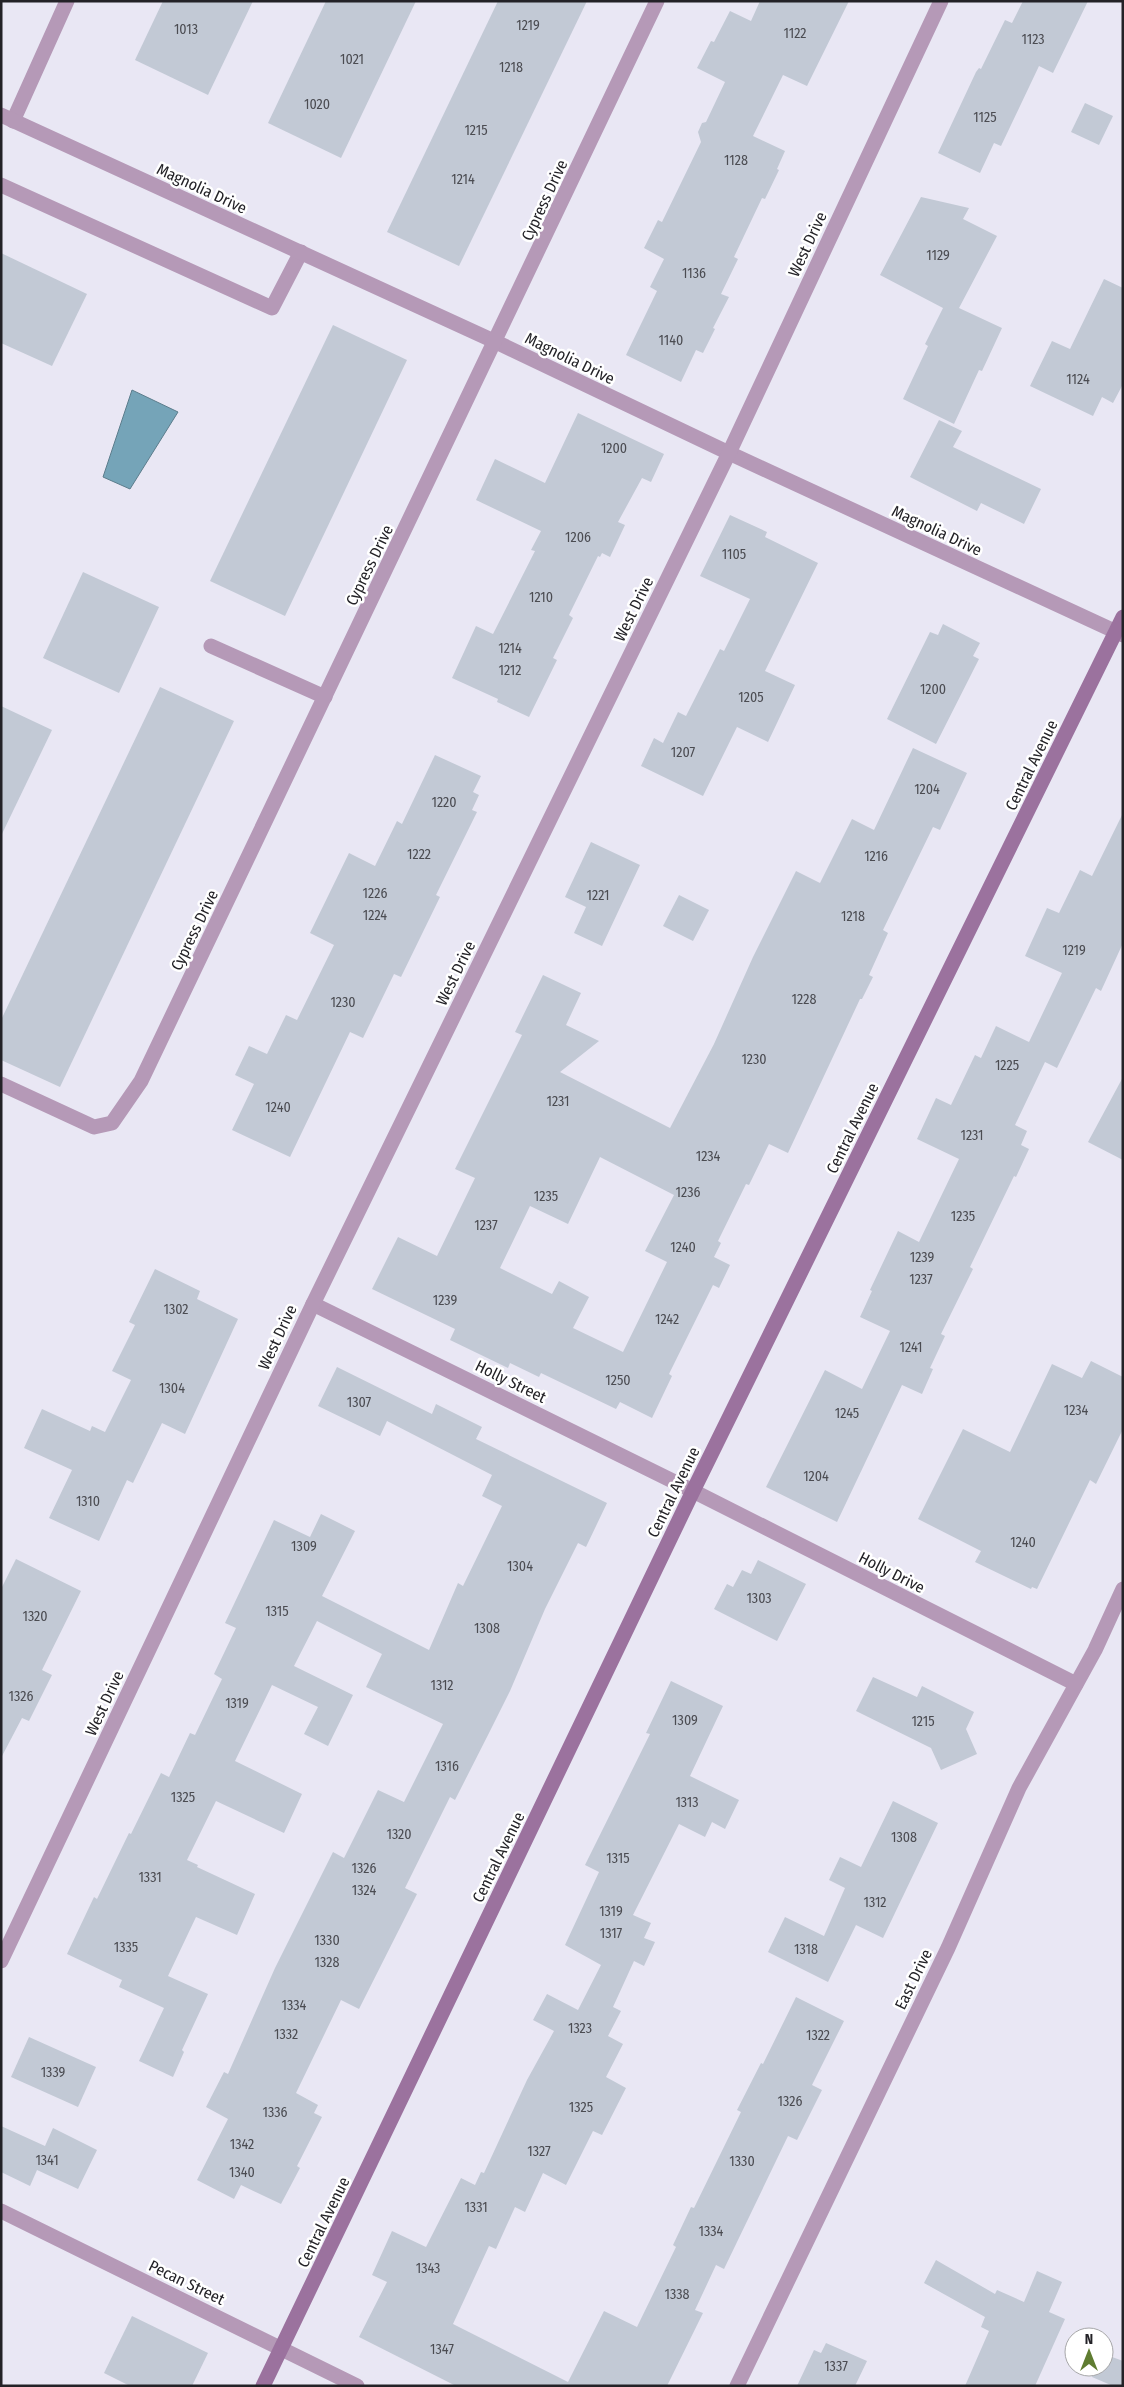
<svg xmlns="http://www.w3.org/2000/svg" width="1124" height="2387" viewBox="0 0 1124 2387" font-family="'Fira Sans Condensed',sans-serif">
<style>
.water{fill:#75a4b8;stroke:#5c7d8c}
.building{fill:#c2c9d5;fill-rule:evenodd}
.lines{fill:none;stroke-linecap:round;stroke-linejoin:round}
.lane{stroke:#b599b7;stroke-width:15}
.street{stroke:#b599b7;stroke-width:15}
.secondary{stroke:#9b729e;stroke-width:15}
.labels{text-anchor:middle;stroke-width:5;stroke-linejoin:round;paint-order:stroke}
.number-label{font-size:14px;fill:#4b4c52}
.street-label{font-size:16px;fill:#232227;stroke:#fff}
</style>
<rect width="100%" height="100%" fill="#e9e7f4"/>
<!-- water -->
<path class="water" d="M 132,390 L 178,412 L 130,489 L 103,477 Z"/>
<!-- building -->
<g class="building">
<path d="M 163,1 L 253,1 L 208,95 L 135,60 Z"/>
<path d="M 326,1 L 416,1 L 341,158 L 268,123 Z"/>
<path d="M 498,1 L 587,1 L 459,266 L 387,232 Z"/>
<path d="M 760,1 L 849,1 L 807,86 L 783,75 L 753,136 L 785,151 L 777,169 L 779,170 L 765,199 L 762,198 L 734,257 L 738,259 L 721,294 L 729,297 L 713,328 L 715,329 L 703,353 L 696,350 L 681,382 L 626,355 L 657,291 L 650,287 L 664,259 L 644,248 L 658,220 L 662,222 L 701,142 L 698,132 L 702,123 L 706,122 L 725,82 L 697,68 L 711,41 L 714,42 L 730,11 L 751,21 Z"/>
<path d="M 1023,1 L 1088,1 L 1053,73 L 1039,66 L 1001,146 L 994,143 L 980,173 L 938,153 L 976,72 L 979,68 L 981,69 L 1005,20 L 1012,23 Z"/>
<path d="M 1085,103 L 1113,116 L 1099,145 L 1071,132 Z"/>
<path d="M 921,197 L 969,208 L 963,219 L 997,236 L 959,308 L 1002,328 L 982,371 L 979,370 L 954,424 L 903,399 L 928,346 L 925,344 L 943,308 L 880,275 Z"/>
<path d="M 1,253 L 87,294 L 52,366 L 1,343 Z"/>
<path d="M 1104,279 L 1123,288 L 1123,384 L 1113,403 L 1102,397 L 1093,416 L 1030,386 L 1052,341 L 1070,349 Z"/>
<path d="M 333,325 L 407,360 L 285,616 L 210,581 Z"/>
<path d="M 578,413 L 664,454 L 651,482 L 642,478 L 618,522 L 625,525 L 610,557 L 602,553 L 600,557 L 598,556 L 569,615 L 573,618 L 553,658 L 557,660 L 529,717 L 497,702 L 498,699 L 452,678 L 476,626 L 493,634 L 535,551 L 531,550 L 541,531 L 476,500 L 495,459 L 545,483 Z"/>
<path d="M 939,420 L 962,431 L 953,447 L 1041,489 L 1024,524 L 981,503 L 977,511 L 910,477 Z"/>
<path d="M 730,515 L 767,532 L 765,537 L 818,563 L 765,671 L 795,685 L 768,742 L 737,727 L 703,796 L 641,766 L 654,738 L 663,743 L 678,712 L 686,716 L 720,649 L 724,651 L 750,599 L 700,576 Z"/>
<path d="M 83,572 L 159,607 L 119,693 L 43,658 Z"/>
<path d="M 943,624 L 980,643 L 973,656 L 979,659 L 936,744 L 887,719 L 930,632 L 938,635 Z"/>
<path d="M 160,687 L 234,721 L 60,1087 L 1,1060 L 1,1020 Z"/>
<path d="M 1,706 L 52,730 L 1,836 Z"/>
<path d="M 913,748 L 967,773 L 940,830 L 933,827 L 883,930 L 888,933 L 869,975 L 873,977 L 862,999 L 860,999 L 788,1153 L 769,1144 L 749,1185 L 746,1184 L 718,1241 L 721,1243 L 714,1257 L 730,1265 L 719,1288 L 713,1285 L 669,1374 L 672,1376 L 652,1418 L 620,1402 L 616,1409 L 541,1373 L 539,1377 L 510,1363 L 508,1368 L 450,1340 L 455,1329 L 372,1289 L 398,1237 L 437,1256 L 475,1178 L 455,1169 L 522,1035 L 515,1032 L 543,975 L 581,993 L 566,1025 L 599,1041 L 560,1072 L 670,1128 L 714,1044 L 753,957 L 796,871 L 820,883 L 852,819 L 874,830 ZM 600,1157 L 674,1195 L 645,1251 L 667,1262 L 623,1352 L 573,1328 L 589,1297 L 559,1281 L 552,1294 L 500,1268 L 530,1206 L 568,1224 Z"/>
<path d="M 435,755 L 481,776 L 473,792 L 479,795 L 472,810 L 477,812 L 436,895 L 440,897 L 401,977 L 394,974 L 363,1038 L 350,1032 L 290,1157 L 232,1130 L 254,1084 L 235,1075 L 249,1046 L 267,1054 L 286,1015 L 297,1020 L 334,945 L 310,933 L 349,853 L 375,866 L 397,821 L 402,824 Z"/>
<path d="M 1123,813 L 1123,943 L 1101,991 L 1096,988 L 1057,1068 L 1045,1062 L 1015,1125 L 1027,1131 L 1021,1145 L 1029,1149 L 1016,1177 L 1014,1176 L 970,1267 L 973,1269 L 941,1334 L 945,1336 L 930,1368 L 933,1369 L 922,1394 L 902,1385 L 837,1522 L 766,1487 L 825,1370 L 862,1389 L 890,1331 L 860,1317 L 872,1291 L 870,1290 L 898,1231 L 919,1242 L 959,1159 L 917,1139 L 936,1098 L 951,1105 L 975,1055 L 981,1058 L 996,1026 L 1029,1042 L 1062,973 L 1025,956 L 1047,908 L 1059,913 L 1080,870 L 1092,876 Z"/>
<path d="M 591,842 L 640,865 L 602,946 L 574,933 L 586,907 L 565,897 Z"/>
<path d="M 679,895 L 709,910 L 693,941 L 663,926 Z"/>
<path d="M 1123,1077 L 1123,1160 L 1088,1142 Z"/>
<path d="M 155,1269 L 200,1291 L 197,1299 L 238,1319 L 185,1434 L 162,1423 L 133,1483 L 127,1480 L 99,1541 L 49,1518 L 72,1470 L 24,1448 L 42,1409 L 90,1431 L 92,1426 L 105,1432 L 131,1380 L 112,1371 L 135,1325 L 129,1322 Z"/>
<path d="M 1091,1361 L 1123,1377 L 1123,1429 L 1096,1484 L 1090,1480 L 1037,1589 L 1032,1587 L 1031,1589 L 975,1562 L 981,1551 L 918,1519 L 963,1429 L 1010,1452 L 1052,1364 L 1082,1378 Z"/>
<path d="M 337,1367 L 432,1414 L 436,1404 L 482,1427 L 476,1439 L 607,1503 L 586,1547 L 578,1543 L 545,1609 L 510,1691 L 489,1733 L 455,1800 L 450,1797 L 405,1888 L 417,1894 L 359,2009 L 341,2000 L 296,2093 L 318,2105 L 314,2113 L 322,2117 L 297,2166 L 300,2168 L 281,2204 L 241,2185 L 234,2199 L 197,2180 L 228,2119 L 206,2107 L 224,2072 L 228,2074 L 275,1968 L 333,1852 L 344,1858 L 378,1790 L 404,1802 L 443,1724 L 366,1687 L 382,1654 L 317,1621 L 294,1666 L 353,1695 L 328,1746 L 304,1734 L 318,1707 L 272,1685 L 235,1761 L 302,1794 L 284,1833 L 216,1801 L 187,1860 L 198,1865 L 197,1867 L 255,1894 L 237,1935 L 196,1917 L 168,1976 L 208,1994 L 182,2050 L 184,2052 L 173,2077 L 139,2061 L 164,2008 L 119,1987 L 122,1980 L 67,1954 L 94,1897 L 97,1899 L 129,1833 L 131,1834 L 161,1773 L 169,1777 L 190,1733 L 195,1735 L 222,1679 L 214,1674 L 236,1628 L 225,1623 L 274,1520 L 310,1537 L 321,1514 L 355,1531 L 322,1596 L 429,1650 L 458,1583 L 463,1586 L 502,1506 L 482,1496 L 492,1475 L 387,1421 L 380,1436 L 318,1406 Z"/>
<path d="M 16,1559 L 81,1591 L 42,1670 L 52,1675 L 29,1721 L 22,1718 L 1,1758 L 1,1589 Z"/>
<path d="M 758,1560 L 806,1584 L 777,1641 L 714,1609 L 727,1584 L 733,1587 L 742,1570 L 751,1574 Z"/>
<path d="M 873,1677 L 917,1697 L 922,1686 L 974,1712 L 966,1729 L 977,1754 L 941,1770 L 931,1748 L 856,1711 Z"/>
<path d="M 671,1681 L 723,1706 L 690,1776 L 739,1800 L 725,1829 L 712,1822 L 705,1837 L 679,1824 L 633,1915 L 651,1923 L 644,1938 L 655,1942 L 644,1966 L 634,1961 L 613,2007 L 621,2011 L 608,2036 L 623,2044 L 606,2077 L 626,2088 L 602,2135 L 593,2131 L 566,2185 L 543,2173 L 525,2212 L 515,2207 L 496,2249 L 489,2246 L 453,2324 L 568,2382 L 604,2311 L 637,2327 L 676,2247 L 673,2245 L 691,2207 L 694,2208 L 741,2112 L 737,2110 L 761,2063 L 763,2064 L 796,1997 L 844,2021 L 812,2085 L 822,2090 L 797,2140 L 788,2136 L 724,2269 L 716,2265 L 695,2310 L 703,2313 L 667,2386 L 456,2386 L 359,2337 L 387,2282 L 372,2275 L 392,2231 L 426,2247 L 461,2178 L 475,2185 L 481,2172 L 484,2173 L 527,2080 L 554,2031 L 533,2020 L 547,1994 L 578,2010 L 601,1965 L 565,1945 L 599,1872 L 585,1865 L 650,1734 L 646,1733 Z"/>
<path d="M 893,1801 L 938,1823 L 883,1938 L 856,1925 L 828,1982 L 768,1952 L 785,1917 L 824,1936 L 845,1888 L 829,1880 L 840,1857 L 861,1867 Z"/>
<path d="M 29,2037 L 96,2067 L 78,2107 L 11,2077 Z"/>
<path d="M 1,2126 L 45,2146 L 53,2128 L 97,2150 L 78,2189 L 37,2170 L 30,2186 L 1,2172 Z"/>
<path d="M 936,2260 L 995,2294 L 997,2290 L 1024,2302 L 1037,2271 L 1062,2282 L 1049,2312 L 1065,2319 L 1035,2386 L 965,2386 L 989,2331 L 981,2327 L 985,2317 L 924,2283 Z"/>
<path d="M 132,2316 L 208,2353 L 192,2386 L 130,2386 L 104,2373 Z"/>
<path d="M 826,2343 L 867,2361 L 855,2386 L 797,2386 L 814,2350 L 821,2353 Z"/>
<path d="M 1104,2354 L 1123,2361 L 1123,2386 L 1113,2386 L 1092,2377 L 1096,2367 L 1104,2367 Z"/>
</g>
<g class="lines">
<!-- lane -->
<g class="lane">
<path d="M 13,121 L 67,1"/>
<path d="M 1,185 L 272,308 L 301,252"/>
<path d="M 211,646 L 325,697"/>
</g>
<!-- street -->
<g class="street">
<path d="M 1,115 L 496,342 L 729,453 L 1123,635"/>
<path d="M 1,1084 L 94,1127 L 112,1123 L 141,1081 L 657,1"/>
<path d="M 313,1304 L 693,1491 L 1076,1684"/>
<path d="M 1,1961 L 313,1304 L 729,453 L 941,1"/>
<path d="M 1,2211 L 357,2386"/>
<path d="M 737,2386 L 948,1948 L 1019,1788 L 1095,1650 L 1123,1589"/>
</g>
<!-- secondary -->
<path class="secondary" d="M 263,2386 L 693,1491 L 1123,617"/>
</g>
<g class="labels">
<!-- number labels -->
<g class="number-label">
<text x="528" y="30">1219</text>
<text x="186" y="34">1013</text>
<text x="795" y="38">1122</text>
<text x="1033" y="44">1123</text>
<text x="352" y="64">1021</text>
<text x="511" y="72">1218</text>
<text x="317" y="109">1020</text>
<text x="985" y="122">1125</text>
<text x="476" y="135">1215</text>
<text x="736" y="165">1128</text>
<text x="463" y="184">1214</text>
<text x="938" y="260">1129</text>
<text x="694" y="278">1136</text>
<text x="671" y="345">1140</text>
<text x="1078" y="384">1124</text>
<text x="614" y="453">1200</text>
<text x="578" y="542">1206</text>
<text x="734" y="559">1105</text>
<text x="541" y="602">1210</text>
<text x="510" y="653">1214</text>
<text x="510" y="675">1212</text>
<text x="933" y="694">1200</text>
<text x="751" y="702">1205</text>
<text x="683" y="757">1207</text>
<text x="927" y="794">1204</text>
<text x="444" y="807">1220</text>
<text x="419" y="859">1222</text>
<text x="876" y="861">1216</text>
<text x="375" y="898">1226</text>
<text x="598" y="900">1221</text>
<text x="375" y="920">1224</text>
<text x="853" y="921">1218</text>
<text x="1074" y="955">1219</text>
<text x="804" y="1004">1228</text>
<text x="343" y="1007">1230</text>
<text x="754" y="1064">1230</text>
<text x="1007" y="1070">1225</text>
<text x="558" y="1106">1231</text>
<text x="278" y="1112">1240</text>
<text x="972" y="1140">1231</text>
<text x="708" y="1161">1234</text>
<text x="688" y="1197">1236</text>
<text x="546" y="1201">1235</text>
<text x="963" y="1221">1235</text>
<text x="486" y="1230">1237</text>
<text x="683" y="1252">1240</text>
<text x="922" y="1262">1239</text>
<text x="921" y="1284">1237</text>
<text x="445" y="1305">1239</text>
<text x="176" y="1314">1302</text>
<text x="667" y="1324">1242</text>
<text x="911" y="1352">1241</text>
<text x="618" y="1385">1250</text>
<text x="172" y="1393">1304</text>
<text x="359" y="1407">1307</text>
<text x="1076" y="1415">1234</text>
<text x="847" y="1418">1245</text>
<text x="816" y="1481">1204</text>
<text x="88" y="1506">1310</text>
<text x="1023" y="1547">1240</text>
<text x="304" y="1551">1309</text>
<text x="520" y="1571">1304</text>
<text x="759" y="1603">1303</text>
<text x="277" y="1616">1315</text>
<text x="35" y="1621">1320</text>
<text x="487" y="1633">1308</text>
<text x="442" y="1690">1312</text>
<text x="21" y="1701">1326</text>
<text x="237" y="1708">1319</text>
<text x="685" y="1725">1309</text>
<text x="923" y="1726">1215</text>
<text x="447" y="1771">1316</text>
<text x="183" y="1802">1325</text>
<text x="687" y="1807">1313</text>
<text x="399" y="1839">1320</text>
<text x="904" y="1842">1308</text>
<text x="618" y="1863">1315</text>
<text x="364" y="1873">1326</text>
<text x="150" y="1882">1331</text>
<text x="364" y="1895">1324</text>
<text x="875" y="1907">1312</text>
<text x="611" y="1916">1319</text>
<text x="611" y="1938">1317</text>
<text x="327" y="1945">1330</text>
<text x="126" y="1952">1335</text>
<text x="806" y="1954">1318</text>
<text x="327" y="1967">1328</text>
<text x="294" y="2010">1334</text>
<text x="580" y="2033">1323</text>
<text x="286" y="2039">1332</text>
<text x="818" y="2040">1322</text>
<text x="53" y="2077">1339</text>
<text x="790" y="2106">1326</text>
<text x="581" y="2112">1325</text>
<text x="275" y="2117">1336</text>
<text x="242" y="2149">1342</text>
<text x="539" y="2156">1327</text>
<text x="47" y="2165">1341</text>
<text x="742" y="2166">1330</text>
<text x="242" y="2177">1340</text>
<text x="476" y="2212">1331</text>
<text x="711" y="2236">1334</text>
<text x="428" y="2273">1343</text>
<text x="677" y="2299">1338</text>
<text x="442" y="2354">1347</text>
<text x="836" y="2371">1337</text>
</g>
<!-- street labels -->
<g class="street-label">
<text transform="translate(202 188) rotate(25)" y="6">Magnolia Drive</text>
<text transform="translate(544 200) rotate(-65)" y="6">Cypress Drive</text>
<text transform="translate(807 244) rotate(-65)" y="6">West Drive</text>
<text transform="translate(570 358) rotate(26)" y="6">Magnolia Drive</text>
<text transform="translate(937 530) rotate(25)" y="6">Magnolia Drive</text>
<text transform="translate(369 565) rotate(-64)" y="6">Cypress Drive</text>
<text transform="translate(633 609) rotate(-64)" y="6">West Drive</text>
<text transform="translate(1031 765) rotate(-64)" y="6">Central Avenue</text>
<text transform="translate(194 930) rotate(-64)" y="6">Cypress Drive</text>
<text transform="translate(455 973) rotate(-64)" y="6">West Drive</text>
<text transform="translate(852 1128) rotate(-64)" y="6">Central Avenue</text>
<text transform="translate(277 1337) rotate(-65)" y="6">West Drive</text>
<text transform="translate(511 1381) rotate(26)" y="6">Holly Street</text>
<text transform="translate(673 1492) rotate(-64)" y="6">Central Avenue</text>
<text transform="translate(892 1572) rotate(27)" y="6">Holly Drive</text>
<text transform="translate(104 1703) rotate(-65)" y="6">West Drive</text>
<text transform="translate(498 1857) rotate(-64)" y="6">Central Avenue</text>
<text transform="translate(913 1979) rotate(-64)" y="6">East Drive</text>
<text transform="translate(323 2222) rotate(-64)" y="6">Central Avenue</text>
<text transform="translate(187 2282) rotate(26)" y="6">Pecan Street</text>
</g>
</g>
<!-- border -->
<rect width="1124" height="2387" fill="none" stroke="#232227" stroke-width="5"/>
<!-- north arrow -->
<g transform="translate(1089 2352)"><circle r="24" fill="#ffffff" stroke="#a7a7a9"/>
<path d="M0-4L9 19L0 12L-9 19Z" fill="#5f7c31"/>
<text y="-8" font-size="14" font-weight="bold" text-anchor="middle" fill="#232227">N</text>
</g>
</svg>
